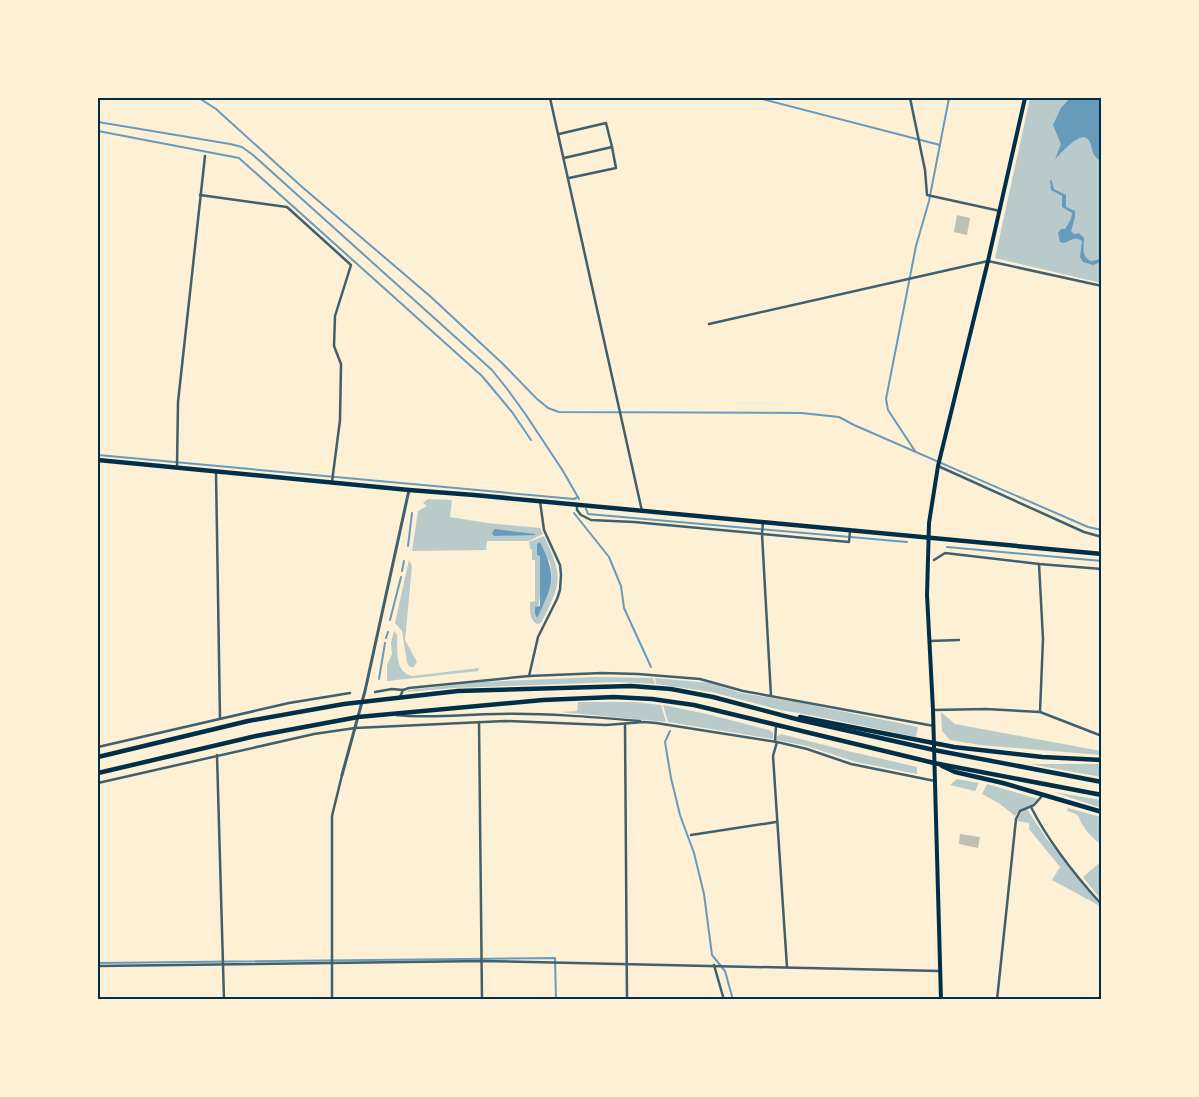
<svg xmlns="http://www.w3.org/2000/svg" width="1199" height="1097" viewBox="0 0 1199 1097" font-family="'Zilla Slab',serif">
<style>
.green{fill:#b9caca;fill-rule:evenodd}
.water{fill:#669bbc}
.lines{fill:none;stroke-linecap:round;stroke-linejoin:round}
.stream{stroke:#669bbc;stroke-width:2}
.building{fill:#bec0b2}
.minor{stroke:#3f606c;stroke-width:2.5}
.tertiary{stroke:#3f606c;stroke-width:3}
.secondary{stroke:#003049;stroke-width:4}
.primary{stroke:#003049;stroke-width:4.5}
.trunk{stroke:#003049;stroke-width:4.5}
.neatline{fill:none;stroke:#003049;stroke-width:2}
</style>
<rect width="100%" height="100%" fill="#fdf0d5"/>
<!-- green -->
<g class="green">
<path d="M 1030,98 L 1101,98 L 1101,283 L 995,258 Z"/>
<path d="M 428,499 L 452,500 L 450,517 L 487,523 L 540,528 L 543,534 L 529,541 L 487,541 L 486,550 L 412,551 L 418,511 L 427,506 L 423,503 Z"/>
<path d="M 544,536 C 563,577 562,582 541,623 L 537,624 C 529,619 530,611 530,602 L 535,601 L 535,560 L 532,560 L 532,549 L 530,549 L 529,542 ZM 540,555 L 549,560 C 556,582 548,597 537,616 L 540,596 Z"/>
<path d="M 409,560 L 412,566 L 405,640 L 417,662 L 413,668 L 409,666 L 407,662 L 402,631 L 395,623 Z"/>
<path d="M 394,631 L 397,635 C 398,650 394,672 412,676 L 479,668 L 478,671 L 387,681 L 387,665 L 392,654 L 391,643 Z"/>
<path d="M 597,677 L 653,678 L 655,684 L 617,682 L 454,688 L 406,692 L 409,690 L 481,682 Z"/>
<path d="M 655,678 L 710,683 L 741,693 L 802,703 L 918,727 L 916,737 L 815,716 L 780,710 L 712,692 L 656,684 Z"/>
<path d="M 578,702 L 634,702 L 661,705 L 666,722 L 560,712 L 577,711 Z"/>
<path d="M 663,705 L 707,714 L 769,730 L 773,733 L 773,739 L 668,722 Z"/>
<path d="M 941,712 L 955,724 L 1101,751 L 1101,755 L 980,745 L 950,740 L 942,731 Z"/>
<path d="M 781,734 L 848,751 L 917,767 L 917,774 L 856,762 L 807,746 L 777,740 L 776,737 Z"/>
<path d="M 1030,764 L 1101,764 L 1101,777 Z"/>
<path d="M 957,779 L 979,783 L 975,791 L 950,785 Z"/>
<path d="M 987,784 L 1038,799 C 1031,807 1021,806 1015,816 L 1000,804 L 982,794 Z"/>
<path d="M 1054,792 L 1101,800 L 1101,808 Z"/>
<path d="M 1068,808 L 1101,817 L 1101,845 C 1095,839 1088,834 1084,827 C 1077,817 1082,815 1067,811 Z"/>
<path d="M 1027,809 L 1046,838 L 1101,906 L 1101,909 L 1098,905 L 1052,880 L 1060,867 L 1029,829 L 1029,823 L 1017,821 L 1020,814 Z"/>
<path d="M 1098,864 L 1101,865 L 1101,900 L 1083,877 Z"/>
</g>
<!-- water -->
<g class="water">
<path d="M 1070,98 L 1101,98 L 1101,161 C 1093,156 1093,154 1091,145 C 1085,123 1061,154 1055,159 L 1061,144 L 1053,125 L 1061,108 Z"/>
<path d="M 1050,180 L 1052,181 L 1054,189 L 1066,195 L 1066,207 L 1075,211 L 1075,217 L 1071,231 L 1074,234 L 1079,233 L 1084,238 C 1084,247 1081,257 1091,261 L 1101,259 L 1101,262 L 1093,265 L 1083,262 L 1080,257 L 1082,241 C 1074,236 1071,241 1064,243 L 1060,242 L 1058,233 L 1061,229 L 1065,229 L 1071,219 L 1072,213 L 1062,207 L 1062,196 L 1051,190 Z"/>
<path d="M 495,529 L 535,534 L 535,535 L 494,536 L 492,533 Z"/>
<path d="M 540,542 C 557,577 554,584 537,618 L 535,614 L 535,607 L 540,606 L 540,556 L 537,555 L 537,544 Z"/>
</g>
<g class="lines">
<!-- stream -->
<g class="stream">
<path d="M 199,98 L 216,109 L 301,186 L 431,297 L 503,364 L 536,398 L 548,408 L 559,412 L 801,413 L 839,417 L 854,425 L 1088,527 L 1102,530"/>
<path d="M 758,98 L 940,145"/>
<path d="M 98,122 L 230,144 L 242,147 L 253,155 L 492,370 L 508,390 L 526,415 L 563,471 L 579,499"/>
<path d="M 98,131 L 239,158 L 482,376 L 512,412 L 531,440"/>
<path d="M 915,451 L 888,410 L 886,399 L 916,246 L 929,201 L 949,98"/>
<path d="M 98,455 L 574,499 L 578,497"/>
<path d="M 586,509 L 588,514 L 907,542"/>
<path d="M 574,513 L 609,557 L 621,586 L 624,608 L 651,667"/>
<path d="M 408,546 L 412,513"/>
<path d="M 947,547 L 1102,561"/>
<path d="M 402,571 L 404,561"/>
<path d="M 390,620 L 401,577"/>
<path d="M 386,638 L 388,632"/>
<path d="M 379,679 L 385,643"/>
<path d="M 670,731 L 665,742 L 671,778 L 680,815 L 694,853 L 704,894 L 712,955 L 725,971 L 733,1000"/>
<path d="M 98,963 L 555,958 L 556,1000"/>
</g>
</g>
<!-- building -->
<g class="building">
<path d="M 957,215 L 970,218 L 967,235 L 954,232 Z"/>
<path d="M 960,834 L 980,837 L 978,848 L 959,844 Z"/>
</g>
<g class="lines">
<!-- minor -->
<g class="minor">
<path d="M 550,98 L 642,511"/>
<path d="M 910,98 L 925,170 L 927,195 L 1000,211"/>
<path d="M 559,134 L 606,123 L 612,147"/>
<path d="M 564,158 L 612,147 L 616,168 L 569,178"/>
<path d="M 200,195 L 287,207 L 351,265 L 335,316 L 334,346 L 341,364 L 340,420 L 332,482"/>
<path d="M 709,324 L 988,261 L 1102,286"/>
<path d="M 938,466 L 1084,532 L 1102,537"/>
<path d="M 177,467 L 178,402 L 205,156"/>
<path d="M 216,472 L 220,718"/>
<path d="M 577,506 L 577,510 L 581,515 L 591,520 L 634,522 L 849,542 L 850,531"/>
<path d="M 763,522 L 762,534 L 771,696"/>
<path d="M 934,560 L 945,553 L 1039,564 L 1102,569"/>
<path d="M 1039,564 L 1043,639 L 1040,712"/>
<path d="M 929,641 L 959,640"/>
<path d="M 529,676 L 538,637 L 557,599 L 560,590 L 561,575 L 560,565 L 544,530 L 540,501"/>
<path d="M 375,692 L 392,689 L 403,690"/>
<path d="M 400,697 L 403,690 L 409,688 L 529,676 L 602,673 L 638,674 L 700,679 L 743,691 L 934,726"/>
<path d="M 933,710 L 986,709 L 1040,712 L 1102,736"/>
<path d="M 396,715 C 430,719 465,714 499,714 C 546,713 593,717 640,721"/>
<path d="M 479,722 L 482,1000"/>
<path d="M 625,724 L 627,1000"/>
<path d="M 775,742 L 776,726"/>
<path d="M 777,742 L 773,756 L 787,967"/>
<path d="M 98,747 L 289,703 L 350,693"/>
<path d="M 217,755 L 224,1000"/>
<path d="M 98,783 L 314,734 L 355,728 L 505,721 L 606,725 L 644,722 L 656,723 L 777,742 L 807,749 L 851,764 L 935,781"/>
<path d="M 1031,807 C 1049,843 1075,875 1102,905"/>
<path d="M 691,835 L 776,822"/>
<path d="M 714,965 L 724,1000"/>
<path d="M 98,966 L 482,961 L 940,971"/>
<path d="M 332,1000 L 332,816 L 342,775"/>
<path d="M 997,1000 L 1016,819 L 1020,811 L 1034,805 L 1042,796"/>
</g>
<!-- tertiary -->
<path class="tertiary" d="M 342,775 L 365,691 L 409,490"/>
<!-- secondary -->
<path class="secondary" d="M 941,1000 L 933,710 L 927,595 L 929,523 L 938,466 L 988,261 L 1025,98"/>
<!-- primary -->
<path class="primary" d="M 98,460 L 409,490 L 474,495 L 1102,554"/>
<!-- trunk -->
<g class="trunk">
<path d="M 800,717 L 954,747 L 1042,757 L 1102,760"/>
<path d="M 98,757 L 248,721 L 344,704 L 458,691 L 631,686 L 671,689 L 713,697 L 800,720 L 934,750 L 1102,782"/>
<path d="M 942,766 L 955,772 L 1003,783 L 1102,812"/>
<path d="M 98,773 L 256,736 L 358,717 L 543,700 L 614,697 L 652,699 L 694,705 L 934,763 L 1102,795"/>
</g>
</g>
<!-- border -->
<rect width="1199" height="1097" fill="none" stroke="#fdf0d5" stroke-width="198"/>
<rect x="99" y="99" width="1001" height="899" class="neatline"/>
</svg>
